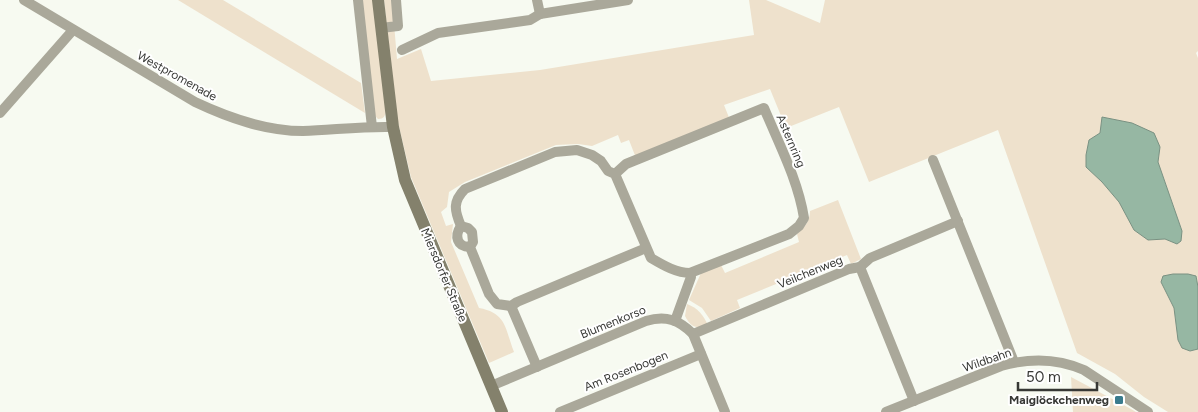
<svg xmlns="http://www.w3.org/2000/svg" width="1198" height="412" viewBox="0 0 1198 412" font-family="Figtree,sans-serif">
<style>
.green{fill:#eee1cc;fill-rule:evenodd}
.water{fill:#96b7a3;stroke:#7a9182}
.lines{fill:none;stroke-linecap:round;stroke-linejoin:round}
.street{stroke:#aaa89a;stroke-width:10}
.secondary{stroke:#84816c;stroke-width:12}
.poi-dot{fill:#397b8d;stroke:#fff;stroke-width:2}
.labels{text-anchor:middle;stroke-width:4;stroke-linejoin:round;paint-order:stroke}
.street-label{font-size:12px;fill:#373835;stroke:#fff}
.poi-label{font-size:12px;font-weight:bold;fill:#373835;stroke:#fff;text-anchor:end}
</style>
<rect width="100%" height="100%" fill="#f7faf1"/>
<!-- green -->
<g class="green">
<path d="M 178,0 L 223,0 L 361,83 L 365,113 Z"/>
<path d="M 361,0 L 373,0 L 386,111 C 385,116 384,119 378,119 L 375,116 Z"/>
<path d="M 384,0 L 392,0 L 397,59 L 421,49 L 431,81 L 540,70 L 754,35 L 749,0 L 766,0 L 820,23 L 825,0 L 1198,0 L 1198,51 L 1196,53 L 1198,58 L 1198,287 L 1196,276 L 1161,282 L 1174,308 L 1178,340 L 1190,351 L 1198,349 L 1198,412 L 1168,412 L 1144,397 L 1115,374 L 1077,353 L 998,130 L 869,182 L 839,107 L 786,128 L 770,89 L 724,105 L 730,120 L 636,158 L 629,140 L 621,143 L 618,135 L 592,146 L 578,144 L 556,145 L 465,182 L 449,192 L 447,207 L 441,212 L 446,226 L 453,224 L 451,242 L 479,308 C 507,313 505,329 514,352 L 489,363 L 411,177 L 397,118 ZM 1102,117 L 1160,147 L 1158,162 L 1182,231 L 1177,244 L 1165,239 L 1148,240 L 1134,230 L 1119,202 L 1102,182 L 1086,167 L 1089,140 L 1100,133 Z"/>
<path d="M 838,200 L 861,259 L 851,264 L 847,255 L 737,300 L 740,308 L 711,321 L 702,308 L 689,300 L 701,273 L 721,265 L 725,273 L 799,242 L 797,234 C 805,227 810,221 810,211 Z"/>
<path d="M 687,304 C 698,308 703,315 708,325 C 697,329 691,328 685,316 Z"/>
<path d="M 1071,377 L 1131,409 L 1136,412 L 1073,412 Z"/>
</g>
<!-- water -->
<g class="water">
<path d="M 1102,117 L 1132,123 L 1154,133 L 1160,147 L 1158,162 L 1182,231 L 1181,241 L 1177,244 L 1165,239 L 1148,240 L 1134,230 L 1119,202 L 1102,182 L 1086,167 L 1086,155 L 1089,140 L 1100,133 Z"/>
<path d="M 1173,274 L 1188,274 L 1196,276 L 1198,287 L 1198,349 L 1190,351 L 1182,348 L 1178,340 L 1174,308 L 1161,282 L 1163,276 Z"/>
</g>
<g class="lines">
<!-- street -->
<g class="street">
<path d="M 24,0 L 195,102 C 229,118 265,131 303,131 C 333,130 363,126 393,127"/>
<path d="M 358,0 L 372,127"/>
<path d="M 537,0 L 540,14"/>
<path d="M 381,28 L 398,26 L 396,0"/>
<path d="M 402,50 L 438,33 L 530,20 L 540,14 L 628,0"/>
<path d="M 0,113 L 73,30"/>
<path d="M 933,160 L 1014,362"/>
<path d="M 615,174 L 626,164 L 764,108 C 779,144 798,180 804,218 L 799,226 L 789,234 L 690,273 C 676,273 663,265 651,258 L 615,174 L 608,171 L 601,161 L 592,155 L 577,150 L 555,152 L 465,189 C 453,201 454,210 461,226 L 468,228 L 472,232 L 473,242 L 470,247 L 489,294 L 497,304 L 511,306 L 517,302 L 646,248"/>
<path d="M 461,226 C 454,236 457,247 470,247"/>
<path d="M 860,267 L 870,258 L 958,221"/>
<path d="M 511,306 L 537,367"/>
<path d="M 675,321 L 691,277 L 690,273"/>
<path d="M 693,334 L 849,269 L 860,267 L 914,401"/>
<path d="M 491,386 L 646,321 C 666,315 679,320 693,334 L 725,412"/>
<path d="M 560,412 L 701,354"/>
<path d="M 886,412 L 1001,366 C 1029,358 1057,358 1084,370 L 1148,412"/>
</g>
<!-- secondary -->
<path class="secondary" d="M 378,0 L 393,127 L 405,180 L 502,412"/>
</g>
<!-- markers -->
<rect class="poi-dot" x="1114" y="395" width="10" height="10" rx="2.5"/>
<g class="labels">
<!-- street labels -->
<g class="street-label">
<text transform="translate(177 76) rotate(29)" y="4">Westpromenade</text>
<text transform="translate(791 141) rotate(67)" y="4">Asternring</text>
<text transform="translate(810 272) rotate(-22)" y="4">Veilchenweg</text>
<text transform="translate(444 275) rotate(67)" y="4">Miersdorfer Straße</text>
<text transform="translate(613 322) rotate(-22)" y="4">Blumenkorso</text>
<text transform="translate(987 360) rotate(-19)" y="4">Wildbahn</text>
<text transform="translate(626 371) rotate(-22)" y="4">Am Rosenbogen</text>
</g>
<!-- poi labels -->
<g class="poi-label">
<text x="1109" y="404">Maiglöckchenweg</text>
</g>
</g>
<!-- scale -->
<path d="M1018 382v8h79v-8" fill="none" stroke="#373835" stroke-width="2.5"/>
<text x="1026" y="382" font-size="15" fill="#373835" stroke="#ffffff" stroke-width="4" paint-order="stroke">50 m</text>
</svg>
